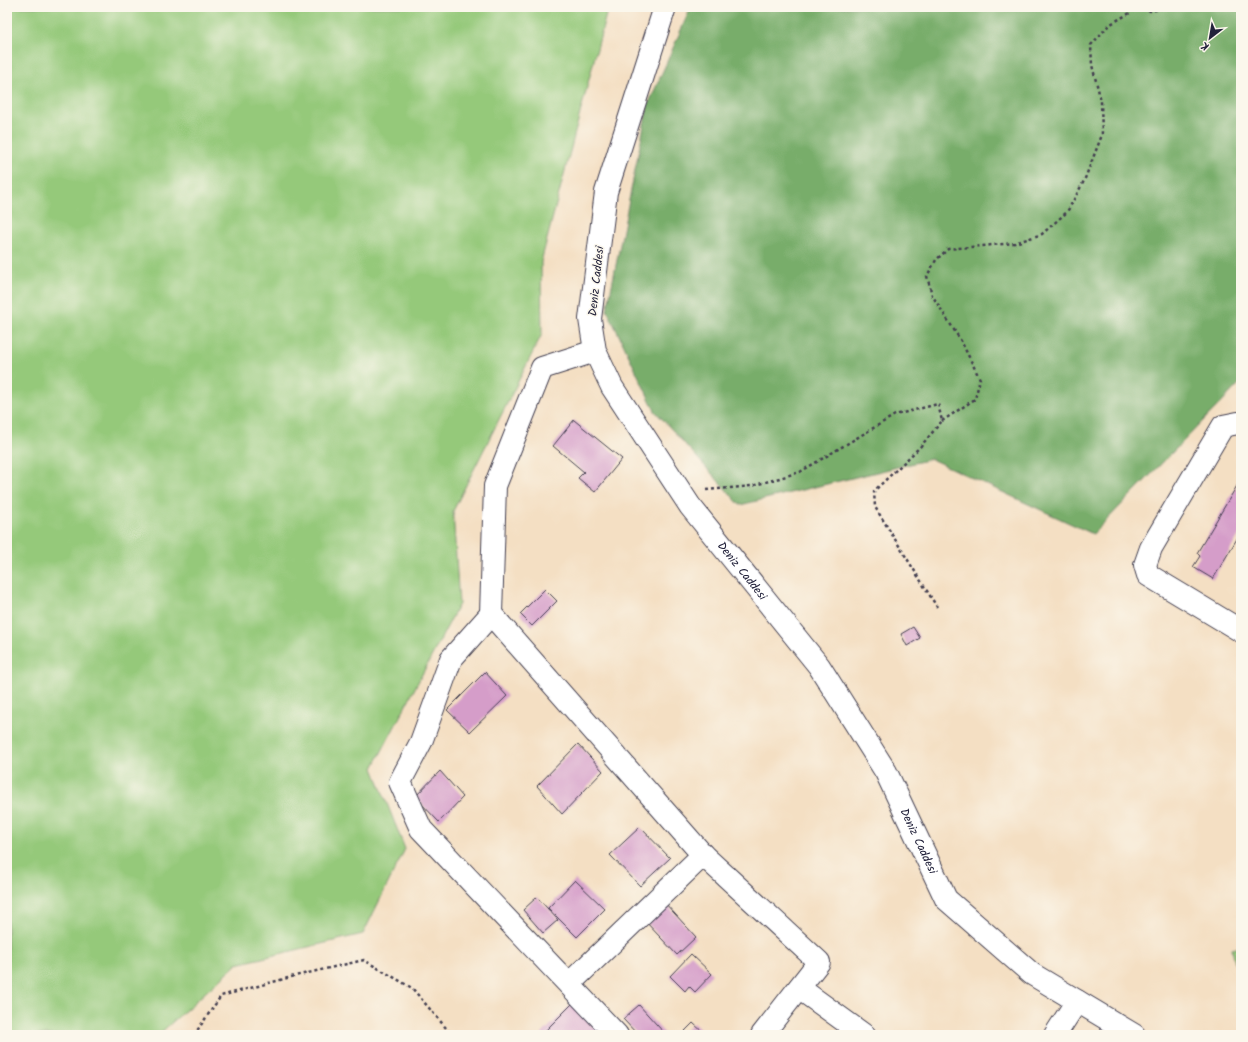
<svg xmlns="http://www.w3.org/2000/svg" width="1248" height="1042" viewBox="0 0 1248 1042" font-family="Kalam,sans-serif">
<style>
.green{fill:#95c97a;stroke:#5c765a}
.forest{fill:#78ad6a;stroke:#4d6852}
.building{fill:#d59dc9}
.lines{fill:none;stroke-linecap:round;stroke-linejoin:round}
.minor-casing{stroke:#423e4f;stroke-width:24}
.major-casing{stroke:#423e4f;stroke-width:24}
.path{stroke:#423e4f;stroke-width:2.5;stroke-dasharray:3 3;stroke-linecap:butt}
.minor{stroke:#fff;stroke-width:22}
.major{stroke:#fff;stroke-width:22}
.labels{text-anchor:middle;stroke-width:3;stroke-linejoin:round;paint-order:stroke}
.street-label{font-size:12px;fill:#22223b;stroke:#fbf7ec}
</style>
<rect width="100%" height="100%" fill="#fbf7ec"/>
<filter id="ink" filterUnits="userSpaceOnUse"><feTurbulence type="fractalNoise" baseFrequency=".025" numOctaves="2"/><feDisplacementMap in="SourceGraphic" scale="8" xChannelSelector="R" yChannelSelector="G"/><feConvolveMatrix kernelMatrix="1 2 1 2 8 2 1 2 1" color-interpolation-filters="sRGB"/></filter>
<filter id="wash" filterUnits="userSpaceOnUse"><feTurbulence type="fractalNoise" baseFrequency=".012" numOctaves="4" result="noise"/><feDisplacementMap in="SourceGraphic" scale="16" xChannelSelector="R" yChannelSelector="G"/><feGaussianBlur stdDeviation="0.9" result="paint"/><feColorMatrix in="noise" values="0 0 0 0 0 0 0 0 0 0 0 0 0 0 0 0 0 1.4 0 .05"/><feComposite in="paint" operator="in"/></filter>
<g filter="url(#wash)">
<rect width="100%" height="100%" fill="#f4dfc3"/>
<!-- green -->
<g class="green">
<path d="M 7,7 L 608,7 L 541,262 L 542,334 L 453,511 L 459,604 L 373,768 L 405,849 L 363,934 L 237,964 L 158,1035 L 7,1035 Z"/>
<path d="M 1241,947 L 1241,977 L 1238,978 L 1232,949 Z"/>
</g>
<!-- forest -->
<path class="forest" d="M 691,7 L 1241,7 L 1241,382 L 1093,534 L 931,459 L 740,505 L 655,411 L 607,310 L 648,105 Z"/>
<g id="blocks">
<!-- building -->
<g class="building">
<path d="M 574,420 L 622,459 L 595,492 L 578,478 L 584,472 L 553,446 Z"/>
<path d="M 1241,479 L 1241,532 L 1213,579 L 1193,567 L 1200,556 L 1197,553 Z"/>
<path d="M 545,589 L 557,601 L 532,626 L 520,614 Z"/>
<path d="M 913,627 L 920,638 L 907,646 L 901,634 Z"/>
<path d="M 485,672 L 507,696 L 470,732 L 447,710 Z"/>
<path d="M 578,744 L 603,771 L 562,814 L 537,786 Z"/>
<path d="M 440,771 L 463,797 L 439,822 L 415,797 Z"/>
<path d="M 640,827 L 670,858 L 640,886 L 610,855 Z"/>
<path d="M 575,880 L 605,909 L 577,937 L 548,908 Z"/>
<path d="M 537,897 L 558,920 L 543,933 L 523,910 Z"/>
<path d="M 664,902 L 696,937 L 677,955 L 644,920 Z"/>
<path d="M 691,954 L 712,974 L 695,992 L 689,986 L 685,991 L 670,976 Z"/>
<path d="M 573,1003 L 601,1031 L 596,1035 L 541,1035 Z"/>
<path d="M 639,1005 L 666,1035 L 638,1035 L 623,1019 Z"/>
<path d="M 693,1023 L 706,1035 L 681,1035 Z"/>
</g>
</g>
</g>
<g filter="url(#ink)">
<use href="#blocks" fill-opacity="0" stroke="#423e4f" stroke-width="1"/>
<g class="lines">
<!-- minor casing -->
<g class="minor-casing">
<g id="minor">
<path d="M 595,351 L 542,368 L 495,486 L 491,614 L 703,855 L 819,962 L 762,1035"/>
<path d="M 1241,424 L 1238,423 L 1223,426 L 1151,548 L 1145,565 L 1148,575 L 1241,631"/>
<path d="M 491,614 L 451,659 L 421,742 L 400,782 L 421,829 L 617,1035"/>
<path d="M 569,984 L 703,855"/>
<path d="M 799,988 L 864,1035"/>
<path d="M 1055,1035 L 1077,1001"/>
</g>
</g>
<!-- major casing -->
<g class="major-casing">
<g id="major">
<path id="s1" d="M 665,7 L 606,192 L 590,319 L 595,351 L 612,387 L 690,506 L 819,666 L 886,772 L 946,899 L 1032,974 L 1134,1035"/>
</g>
</g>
<!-- path -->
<g class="path">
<path d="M 1143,7 L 1150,11 L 1171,7"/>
<path d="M 942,421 L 975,399 L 980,379 L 961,341 L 932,295 L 927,276 L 936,260 L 948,249 L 1015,243 L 1042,234 L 1067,212 L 1084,181 L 1102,135 L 1101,101 L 1092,65 L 1091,45 L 1109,25 L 1130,13 L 1136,7"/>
<path d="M 706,490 L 752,486 L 800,472 L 895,415 L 938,404 L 942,421 L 920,447 L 874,491 L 875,507 L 937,607"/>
<path d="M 194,1035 L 221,996 L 295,976 L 364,960 L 412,988 L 452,1035"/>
</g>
<!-- minor -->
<use href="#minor" class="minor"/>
<!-- major -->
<use href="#major" class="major"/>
</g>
</g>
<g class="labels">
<!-- street labels -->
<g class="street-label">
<text transform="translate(596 281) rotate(-84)" y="4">Deniz Caddesi</text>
<text dy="4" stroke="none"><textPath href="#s1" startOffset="620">Deniz Caddesi</textPath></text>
<text dy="4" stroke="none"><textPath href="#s1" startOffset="944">Deniz Caddesi</textPath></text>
</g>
</g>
<!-- margin -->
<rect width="1248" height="1042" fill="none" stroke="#fbf7ec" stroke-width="24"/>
<!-- north arrow -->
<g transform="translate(1210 38) rotate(211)" stroke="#fbf7ec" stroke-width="3" paint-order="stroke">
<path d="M0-3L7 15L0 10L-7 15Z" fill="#22223b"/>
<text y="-6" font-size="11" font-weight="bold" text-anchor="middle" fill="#22223b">K</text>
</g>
</svg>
